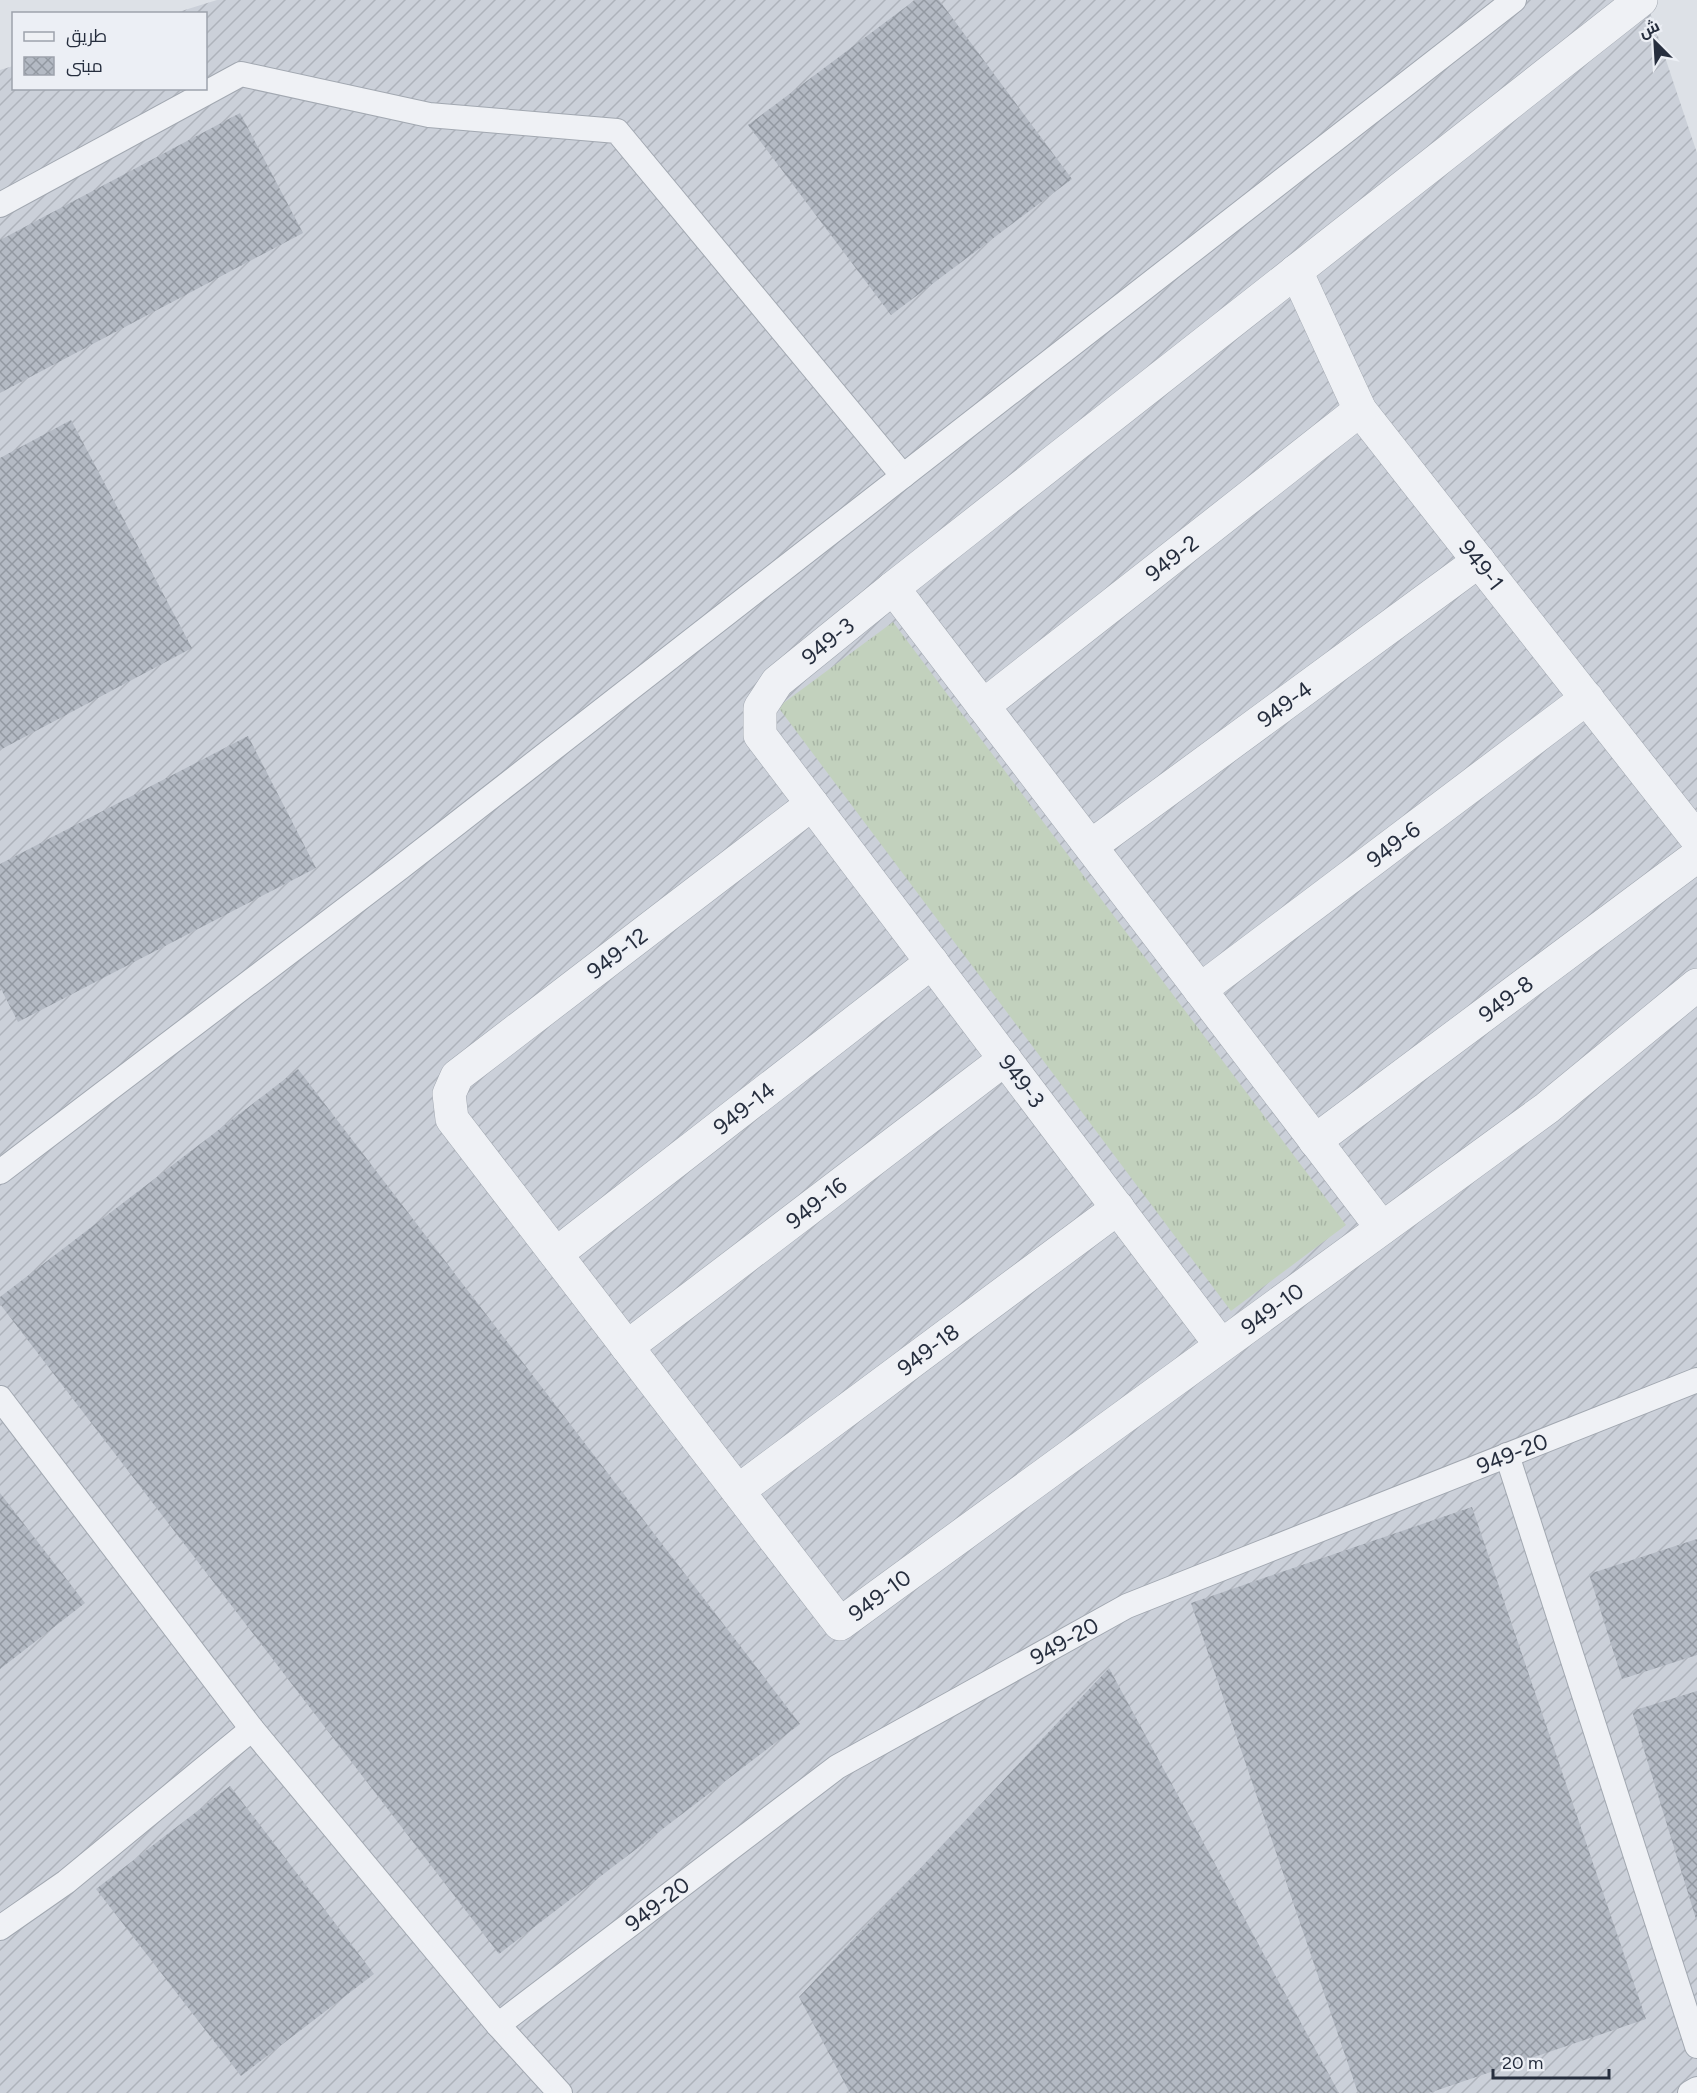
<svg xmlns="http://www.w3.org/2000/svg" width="1697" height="2093" viewBox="0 0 1697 2093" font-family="Figtree,Cairo,sans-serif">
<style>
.industrial{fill:url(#industrial-furrows)}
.grass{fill:url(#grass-tufts)}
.building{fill:url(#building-cross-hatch)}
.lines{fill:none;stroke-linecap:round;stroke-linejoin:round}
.service-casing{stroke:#a2a8b1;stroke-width:26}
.minor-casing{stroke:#a2a8b1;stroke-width:34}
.service{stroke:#eff1f5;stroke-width:24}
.minor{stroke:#eff1f5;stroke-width:33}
.labels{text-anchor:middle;stroke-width:4.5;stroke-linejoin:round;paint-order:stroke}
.street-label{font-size:22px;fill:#262e3e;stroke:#eceff5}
</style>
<defs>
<pattern id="industrial-furrows" width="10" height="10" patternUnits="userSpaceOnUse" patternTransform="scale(1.5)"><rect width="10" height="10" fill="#cbd0d9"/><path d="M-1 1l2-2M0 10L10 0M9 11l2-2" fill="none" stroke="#aeb3bb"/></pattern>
<pattern id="grass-tufts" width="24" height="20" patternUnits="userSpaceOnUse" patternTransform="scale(1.5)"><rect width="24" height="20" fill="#c2d1bd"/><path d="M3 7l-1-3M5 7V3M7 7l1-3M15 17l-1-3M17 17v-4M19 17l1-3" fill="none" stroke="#a7b4a4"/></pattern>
<pattern id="building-cross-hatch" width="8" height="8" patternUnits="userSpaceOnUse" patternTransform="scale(1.5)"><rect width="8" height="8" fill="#b4bac4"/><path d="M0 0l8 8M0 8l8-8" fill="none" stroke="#9298a1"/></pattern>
</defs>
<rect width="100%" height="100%" fill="#dde1e7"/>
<!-- industrial -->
<path class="industrial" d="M 217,0 L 1646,0 L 1697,153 L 1697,2093 L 0,2093 L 0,70 L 13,66 L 14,88 L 206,88 L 206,14 L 175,13 Z"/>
<!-- grass -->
<path class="grass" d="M 893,622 L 1346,1225 L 1231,1311 L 778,707 Z"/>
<!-- building -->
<g class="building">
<path d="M 915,0 L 939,0 L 1072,179 L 891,315 L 748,125 Z"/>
<path d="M 240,113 L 303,233 L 0,393 L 0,240 Z"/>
<path d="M 71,420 L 192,648 L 0,750 L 0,458 Z"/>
<path d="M 248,736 L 316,868 L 18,1022 L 0,987 L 0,864 Z"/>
<path d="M 298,1069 L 800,1724 L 499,1954 L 0,1304 L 0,1297 Z"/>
<path d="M 0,1493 L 85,1603 L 0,1669 Z"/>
<path d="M 1472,1507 L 1646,2019 L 1429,2093 L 1358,2093 L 1191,1603 Z"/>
<path d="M 1697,1539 L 1697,1655 L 1622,1679 L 1589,1574 Z"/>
<path d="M 1109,1668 L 1339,2093 L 850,2093 L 799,1997 Z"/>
<path d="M 1697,1691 L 1697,1919 L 1696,1919 L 1632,1711 Z"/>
<path d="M 230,1786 L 374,1974 L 241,2076 L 96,1889 Z"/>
</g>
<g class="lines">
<!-- service casing -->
<g class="service-casing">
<g id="service">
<path d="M 0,205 L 241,74 L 429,115 L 617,131 L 903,476"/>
<path d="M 0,1172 L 401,867 L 1514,0"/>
<path d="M 0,1398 L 252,1729 L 498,2025 L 560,2093"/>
<path d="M 1507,1455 L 1697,2046"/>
<path d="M 0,1928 L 66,1882 L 252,1729"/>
<path id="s1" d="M 498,2025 L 837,1767 L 1127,1606 L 1697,1380"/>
<path d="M 1690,2093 L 1697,2089"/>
</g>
</g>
<!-- minor casing -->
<g class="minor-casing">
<g id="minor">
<path id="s2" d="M 1296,271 L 1360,410 L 1697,839"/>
<path d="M 893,588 L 1641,0"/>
<path id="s3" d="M 983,706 L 1360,410"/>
<path id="s4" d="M 812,804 L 457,1076 L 449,1094 L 452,1119 L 840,1624 L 1547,1108 L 1697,985"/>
<path id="s5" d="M 1091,846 L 1479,561"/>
<path id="s6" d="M 1200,990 L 1587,698"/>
<path id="s7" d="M 1315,1141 L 1697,856"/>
<path id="s8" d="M 556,1254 L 932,962"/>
<path id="s9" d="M 1221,1345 L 760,735 L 760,708 L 777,682 L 893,588 L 1382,1228"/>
<path id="s10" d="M 627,1347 L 1005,1059"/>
<path id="s11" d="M 738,1491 L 1118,1208"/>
</g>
</g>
<!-- service -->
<use href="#service" class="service"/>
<!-- minor -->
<use href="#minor" class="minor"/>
</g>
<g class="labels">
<!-- street labels -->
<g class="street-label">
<text dy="8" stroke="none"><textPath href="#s3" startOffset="240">949-2</textPath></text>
<text dy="8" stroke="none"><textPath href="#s2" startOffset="350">949-1</textPath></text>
<text dy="8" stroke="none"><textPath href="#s9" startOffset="888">949-3</textPath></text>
<text dy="8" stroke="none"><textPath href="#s5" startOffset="240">949-4</textPath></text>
<text dy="8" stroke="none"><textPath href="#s6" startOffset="242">949-6</textPath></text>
<text transform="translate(617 953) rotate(-37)" y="8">949-12</text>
<text dy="8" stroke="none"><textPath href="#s7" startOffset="238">949-8</textPath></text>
<text transform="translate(1022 1081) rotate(53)" y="8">949-3</text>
<text dy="8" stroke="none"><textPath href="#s8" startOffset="238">949-14</textPath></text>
<text dy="8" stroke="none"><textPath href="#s10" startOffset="238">949-16</textPath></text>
<text dy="8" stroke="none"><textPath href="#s4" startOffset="1664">949-10</textPath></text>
<text dy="8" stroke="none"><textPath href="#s11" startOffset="237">949-18</textPath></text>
<text dy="8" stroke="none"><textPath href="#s1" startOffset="1172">949-20</textPath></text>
<text dy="8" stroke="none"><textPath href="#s4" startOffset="1178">949-10</textPath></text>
<text dy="8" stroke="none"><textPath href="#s1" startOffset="686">949-20</textPath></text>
<text dy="8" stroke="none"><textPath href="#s1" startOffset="200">949-20</textPath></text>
</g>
</g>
<!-- legend -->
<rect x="12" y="12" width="195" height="78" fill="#eceff5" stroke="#9da2ac" stroke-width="1.5"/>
<rect x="24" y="32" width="30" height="9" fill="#eff1f5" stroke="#9da2ac" stroke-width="1.5"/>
<text x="66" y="42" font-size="18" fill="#262e3e">طريق</text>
<rect x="24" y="57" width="30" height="18" fill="url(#building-cross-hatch)" stroke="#9da2ac" stroke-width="1.5"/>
<text x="66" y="72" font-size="18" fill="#262e3e">مبنى</text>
<!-- north arrow -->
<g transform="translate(1655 42) rotate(336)" stroke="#eceff5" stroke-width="4.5" paint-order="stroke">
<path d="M0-4.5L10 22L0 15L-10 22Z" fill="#262e3e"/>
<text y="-9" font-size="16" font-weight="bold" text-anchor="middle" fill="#262e3e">ش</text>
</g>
<!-- scale -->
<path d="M1493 2069v9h116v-9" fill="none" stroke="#262e3e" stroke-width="3"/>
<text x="1502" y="2069" font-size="18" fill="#262e3e" stroke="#eceff5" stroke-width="4.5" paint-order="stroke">20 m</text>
</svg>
